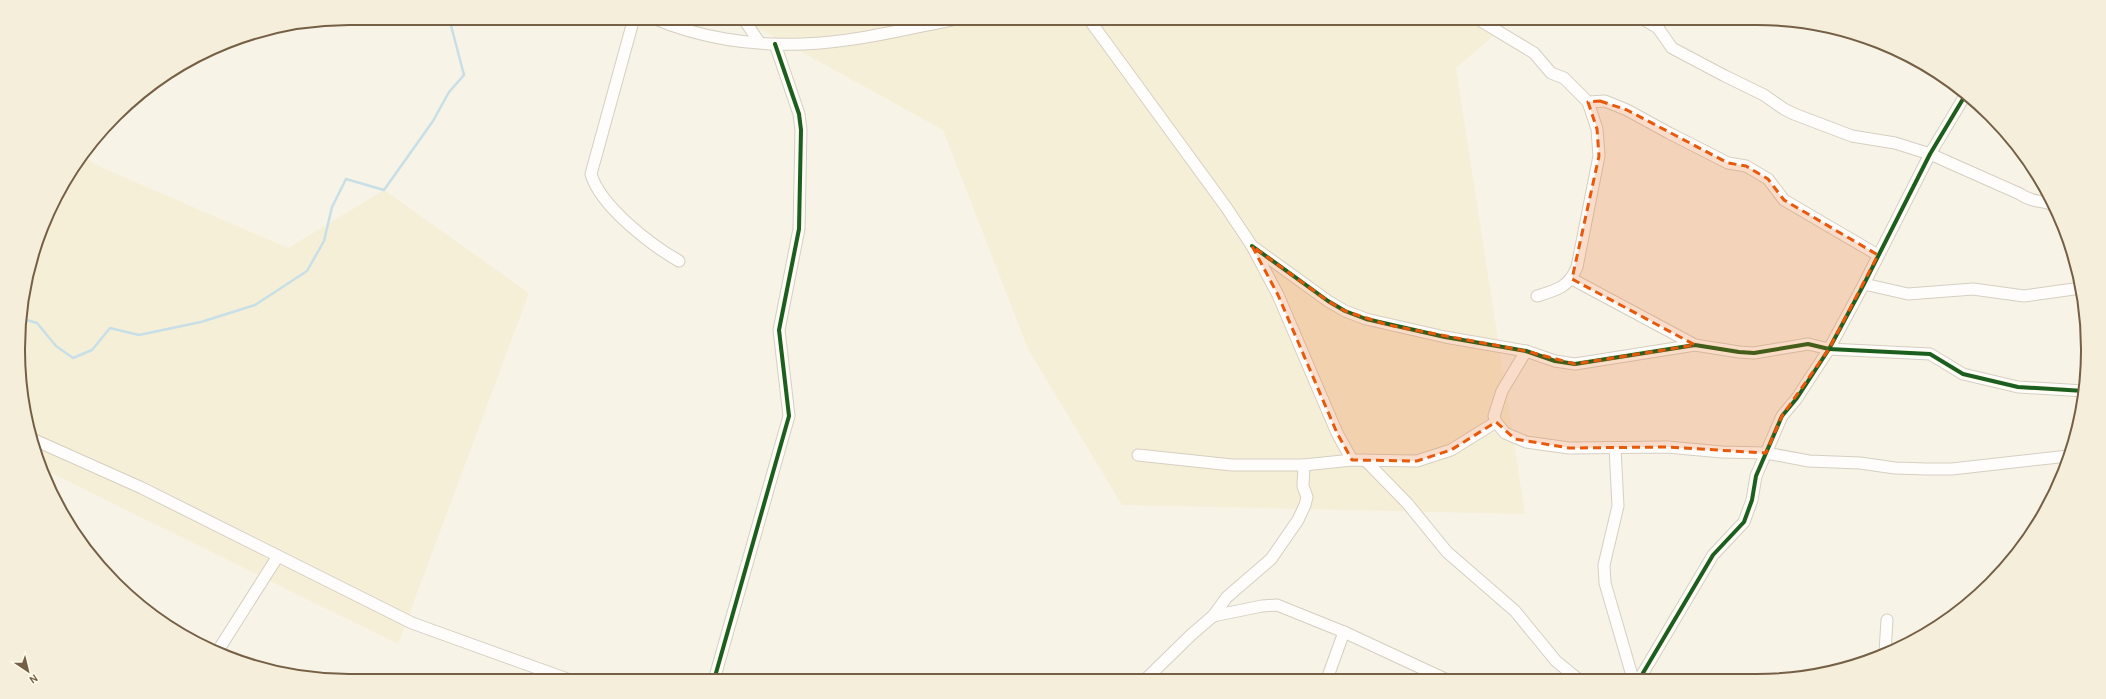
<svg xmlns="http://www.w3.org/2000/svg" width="2106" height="699" viewBox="0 0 2106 699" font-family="Karla,sans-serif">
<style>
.residential{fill:#f6efd8}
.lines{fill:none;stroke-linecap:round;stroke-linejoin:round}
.stream{stroke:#c7dfe7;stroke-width:2.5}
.minor-casing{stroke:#d6cfc1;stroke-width:13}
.minor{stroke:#fefdfb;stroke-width:11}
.cycleway-casing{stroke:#fffae7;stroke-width:6}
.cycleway{stroke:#1b5e20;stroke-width:4}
.marked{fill:#e8590c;fill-opacity:0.2;stroke:#e8590c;stroke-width:3;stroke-dasharray:8 5;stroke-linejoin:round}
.rim{fill:none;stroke:#755f45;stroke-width:2}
</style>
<rect width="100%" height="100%" fill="#f7f3e6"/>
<!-- residential -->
<g class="residential">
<path d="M 693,18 L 1514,18 L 1456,68 L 1525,514 L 1122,505 L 1028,349 L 943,130 L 760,29 Z"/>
<path d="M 81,156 L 103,168 L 288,248 L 384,190 L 529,293 L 398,644 L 45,470 L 29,435 L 19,371 L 21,306 L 52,203 Z"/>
</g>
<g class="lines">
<!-- stream -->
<path class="stream" d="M 20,318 L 37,323 L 56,346 L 73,358 L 92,350 L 110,328 L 139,335 L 201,322 L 255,305 L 307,271 L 324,241 L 332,207 L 346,179 L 384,190 L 433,121 L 449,92 L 464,75 L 449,18"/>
<!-- minor casing -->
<g class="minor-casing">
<g id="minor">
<path d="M 634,18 L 591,174 C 600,206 651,245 679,261"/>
<path d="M 653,18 C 699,38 753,46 803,44 C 856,42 910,28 962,18"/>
<path d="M 743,18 L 759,42"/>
<path d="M 1088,18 L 1226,207 L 1252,246 L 1278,295 L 1337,433 L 1352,460"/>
<path d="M 1476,18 L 1534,53 L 1551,73 L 1564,78 L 1588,102 L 1597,129 L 1599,156 L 1577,267 C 1569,287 1557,290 1537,296"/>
<path d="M 1641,18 L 1658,28 L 1672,48 L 1725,76 L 1764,95 L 1784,109 L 1794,114 L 1852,136 L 1895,143 L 1930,154 L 2020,194 C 2034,204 2043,199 2054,206"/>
<path d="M 1588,102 L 1605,101 L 1627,110 L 1669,133 L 1728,163 L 1746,166 L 1768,179 L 1784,200 L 1878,255"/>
<path d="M 1252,246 L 1328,301 L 1345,311 L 1366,319 L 1445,337 L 1526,351 L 1555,361 L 1575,364 L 1695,345 L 1739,352 L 1754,353 L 1808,344 L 1829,349 L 1930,354 L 1963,374 L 2018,387 L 2084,391"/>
<path d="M 1572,279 L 1695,345"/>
<path d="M 1864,284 L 1908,294 L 1973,289 L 2024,296 L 2081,288"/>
<path d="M 1526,351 L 1502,391 L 1494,416 L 1496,422 L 1505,433 L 1526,442 L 1569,448 L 1667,447 L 1722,452 L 1766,453 L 1809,461 L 1860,463 L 1895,468 L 1927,469 L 1952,469 L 2068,456"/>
<path d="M 30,438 L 142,488 L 412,623 L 573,681"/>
<path d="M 1615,448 L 1618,506 L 1604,565 L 1605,583 L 1633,679"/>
<path d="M 1138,455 L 1232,465 L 1304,465 L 1352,460 L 1417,461 L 1451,450 L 1496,422"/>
<path d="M 1365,460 L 1407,503 L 1447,552 L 1515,611 L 1556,661 L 1578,679"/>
<path d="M 1213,616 L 1262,606 L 1277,605 L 1344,632 L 1445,679"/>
<path d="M 219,649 L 278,556"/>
<path d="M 1885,652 L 1887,620"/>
<path d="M 1640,678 L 1713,555 L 1744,522 L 1752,500 L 1756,476 L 1782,416 L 1797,398 L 1829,349 L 1864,284 L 1930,154 L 1966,94"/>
<path d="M 1146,679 L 1191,635 L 1213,616 L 1227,597 L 1271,559 L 1298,520 L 1305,505 L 1307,497 L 1303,486 L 1304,465"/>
<path d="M 1327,679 L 1344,632"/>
<path d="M 714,680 L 789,416 L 779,330 L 799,229 L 801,130 L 799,114 L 775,44"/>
</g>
</g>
<!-- minor -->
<use href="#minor" class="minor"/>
<!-- cycleway casing -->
<g class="cycleway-casing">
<g id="cycleway">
<path d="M 1252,246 L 1328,301 L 1345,311 L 1366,319 L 1445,337 L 1526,351 L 1555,361 L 1575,364 L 1695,345 L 1739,352 L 1754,353 L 1808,344 L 1829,349 L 1930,354 L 1963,374 L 2018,387 L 2084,391"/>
<path d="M 1640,678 L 1713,555 L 1744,522 L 1752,500 L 1756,476 L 1782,416 L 1797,398 L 1829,349 L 1864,284 L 1930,154 L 1966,94"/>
<path d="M 714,680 L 789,416 L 779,330 L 799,229 L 801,130 L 799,114 L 775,44"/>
</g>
</g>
<!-- cycleway -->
<use href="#cycleway" class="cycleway"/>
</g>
<!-- marked area -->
<path class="marked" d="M 1600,101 L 1627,110 L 1728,163 L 1746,166 L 1768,179 L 1784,200 L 1878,255 L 1829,349 L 1782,416 L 1766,453 L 1667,447 L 1569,448 L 1515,439 L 1496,422 L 1451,450 L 1417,461 L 1352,460 L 1337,433 L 1278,295 L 1252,246 L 1328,301 L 1345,311 L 1388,325 L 1526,351 L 1575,364 L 1695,345 L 1572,279 L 1599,156 L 1597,129 L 1588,102 Z"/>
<!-- crop -->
<path d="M0 0H2106V699H0ZM349 25H1757A324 324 0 0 1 2081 349V350A324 324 0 0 1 1757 674H349A324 324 0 0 1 25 350V349A324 324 0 0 1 349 25Z" fill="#f4eeda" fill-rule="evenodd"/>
<path class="rim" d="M349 25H1757A324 324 0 0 1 2081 349V350A324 324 0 0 1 1757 674H349A324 324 0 0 1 25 350V349A324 324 0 0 1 349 25Z"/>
<!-- north arrow -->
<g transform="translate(28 671) rotate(145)" stroke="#fffae7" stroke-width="3" paint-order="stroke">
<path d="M0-3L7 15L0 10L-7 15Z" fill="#755f45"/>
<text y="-6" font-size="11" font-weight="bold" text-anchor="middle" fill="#755f45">N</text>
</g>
</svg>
